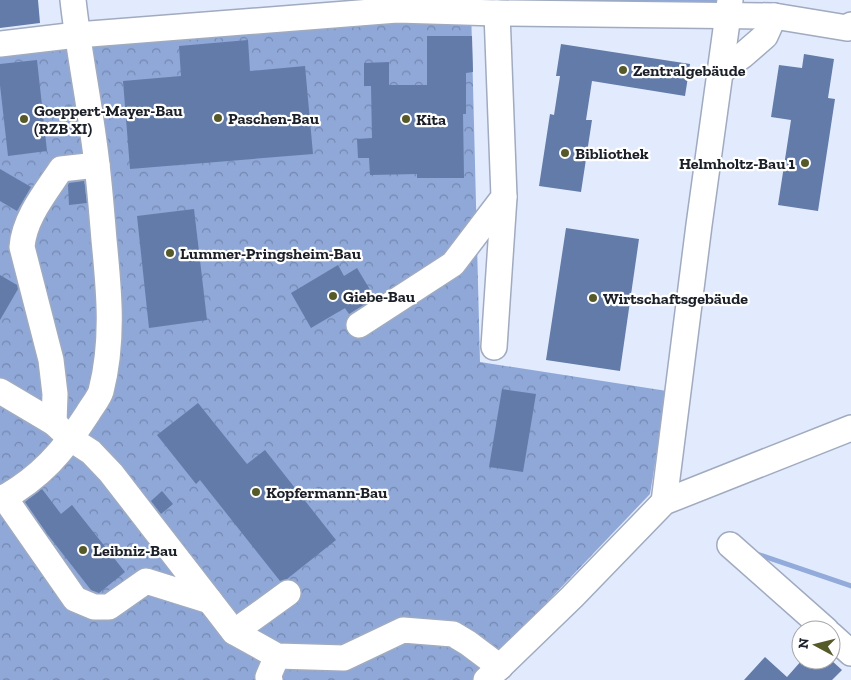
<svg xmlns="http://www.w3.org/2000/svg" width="851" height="680" viewBox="0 0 851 680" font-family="'Zilla Slab',serif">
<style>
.forest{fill:url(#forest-crowns)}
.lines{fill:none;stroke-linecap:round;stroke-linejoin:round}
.stream{stroke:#92abdb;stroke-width:5}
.building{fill:#637ba8}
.minor-casing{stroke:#a0abc0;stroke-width:28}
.minor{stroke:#fff;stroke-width:25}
.poi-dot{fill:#565a28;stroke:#fff;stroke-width:2}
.labels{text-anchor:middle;stroke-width:4.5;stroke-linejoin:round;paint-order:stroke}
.poi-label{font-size:16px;font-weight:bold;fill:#1b1f27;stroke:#fff;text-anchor:start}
</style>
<defs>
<pattern id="forest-crowns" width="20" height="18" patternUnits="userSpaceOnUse" patternTransform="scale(1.25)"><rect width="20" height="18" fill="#8fa8d8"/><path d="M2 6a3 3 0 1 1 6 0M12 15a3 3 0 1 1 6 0" fill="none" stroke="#7488af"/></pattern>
</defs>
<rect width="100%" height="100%" fill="#e2ebfd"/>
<!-- forest -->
<path class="forest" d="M 405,0 L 723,0 L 722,7 L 471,6 L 480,362 L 667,391 L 650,494 L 473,680 L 0,680 L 0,47 Z"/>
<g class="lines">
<!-- stream -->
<path class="stream" d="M 754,553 L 851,586"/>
</g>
<!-- building -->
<g class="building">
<path d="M 0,0 L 38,0 L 40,23 L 0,28 Z"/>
<path d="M 427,36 L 472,36 L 473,72 L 466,73 L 466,114 L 463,114 L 464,178 L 417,178 L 417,174 L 370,175 L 369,158 L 358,158 L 357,139 L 372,138 L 371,86 L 364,86 L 364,63 L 389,62 L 389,85 L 427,85 Z"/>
<path d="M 248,40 L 250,71 L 305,66 L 313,154 L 130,169 L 123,81 L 181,76 L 179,46 Z"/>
<path d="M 561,44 L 690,64 L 685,96 L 592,81 L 586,120 L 592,120 L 581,192 L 539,186 L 550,114 L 554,115 L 560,76 L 556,76 Z"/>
<path d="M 804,54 L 834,59 L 828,98 L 835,99 L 818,211 L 778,205 L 791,120 L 771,117 L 779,65 L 802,68 Z"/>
<path d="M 37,60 L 47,151 L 8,156 L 0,85 L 0,64 Z"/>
<path d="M 0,169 L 31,187 L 17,211 L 0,201 Z"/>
<path d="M 84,181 L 87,203 L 69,205 L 68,185 L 69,183 Z"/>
<path d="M 194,209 L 207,320 L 149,328 L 137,216 Z"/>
<path d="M 566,228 L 639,239 L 620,371 L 546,360 Z"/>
<path d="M 338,265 L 344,276 L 357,268 L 375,298 L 349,314 L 345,308 L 311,328 L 291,293 Z"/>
<path d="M 0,275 L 17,285 L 18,289 L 0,320 Z"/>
<path d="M 502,389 L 536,394 L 523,472 L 489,467 Z"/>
<path d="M 198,403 L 247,464 L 265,450 L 336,540 L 287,579 L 280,581 L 200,480 L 196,484 L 157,435 Z"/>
<path d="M 42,489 L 61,514 L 72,505 L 125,572 L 99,593 L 91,590 L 48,535 L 25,502 Z"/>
<path d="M 162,491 L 173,504 L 161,514 L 151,501 Z"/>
<path d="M 765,657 L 787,677 L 802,660 L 831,660 L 842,670 L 832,680 L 744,680 Z"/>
</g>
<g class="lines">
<!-- minor casing -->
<g class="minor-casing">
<g id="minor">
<path d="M 0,44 L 77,35 L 397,10 L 497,13 L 774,16 L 847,28 L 851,25"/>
<path d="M 720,72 L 742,56 L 765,36 L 774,16"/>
<path d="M 359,325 L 453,264 L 504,197 L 497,13"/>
<path d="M 494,347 L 504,197"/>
<path d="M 0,391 L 54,423 L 71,439 L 91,452 L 111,473 L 234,632 L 277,656 L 344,658 L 403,630 L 453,634 L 468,643 L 500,667"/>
<path d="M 54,423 L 55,394 L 51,360 L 22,247 C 24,218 46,192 61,169 L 97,165"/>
<path d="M 4,497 L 75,599 L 94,607 L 109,607 L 146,581 L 210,601"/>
<path d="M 0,500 C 40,478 63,452 88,413 C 92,406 99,398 101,391 C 114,341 109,290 104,240 C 102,215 100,190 97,165 C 91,110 79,55 73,0"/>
<path d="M 664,502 L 699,225 L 730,0"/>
<path d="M 730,545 L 826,630"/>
<path d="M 234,632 L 288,593"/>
<path d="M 831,635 L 851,653"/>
<path d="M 270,680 L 268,677 L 277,656"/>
<path d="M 486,680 L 572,597 L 664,502 L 851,428"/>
</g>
</g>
<!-- minor -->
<use href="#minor" class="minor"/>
</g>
<!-- markers -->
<g class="poi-dot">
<circle cx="623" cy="70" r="5"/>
<circle cx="218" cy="118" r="5"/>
<circle cx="24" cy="119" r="5"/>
<circle cx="406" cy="119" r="5"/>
<circle cx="565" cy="153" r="5"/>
<circle cx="805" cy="163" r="5"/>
<circle cx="170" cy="253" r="5"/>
<circle cx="333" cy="296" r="5"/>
<circle cx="593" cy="298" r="5"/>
<circle cx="256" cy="492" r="5"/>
<circle cx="83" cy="550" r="5"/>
</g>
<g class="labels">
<!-- poi labels -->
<g class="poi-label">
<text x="633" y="76">Zentralgebäude</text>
<text x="34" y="116">Goeppert-Mayer-Bau<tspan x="34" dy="18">(RZB XI)</tspan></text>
<text x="228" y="124">Paschen-Bau</text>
<text x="416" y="125">Kita</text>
<text x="575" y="159">Bibliothek</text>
<text x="795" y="169" text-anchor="end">Helmholtz-Bau 1</text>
<text x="180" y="259">Lummer-Pringsheim-Bau</text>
<text x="343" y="302">Giebe-Bau</text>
<text x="603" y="304">Wirtschaftsgebäude</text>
<text x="266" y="498">Kopfermann-Bau</text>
<text x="93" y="556">Leibniz-Bau</text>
</g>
</g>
<!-- north arrow -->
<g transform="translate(816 645) rotate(277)"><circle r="24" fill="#ffffff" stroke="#a4a5a9"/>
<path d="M0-4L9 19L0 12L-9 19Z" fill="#565a28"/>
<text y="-8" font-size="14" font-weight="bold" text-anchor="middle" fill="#1b1f27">N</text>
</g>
</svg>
